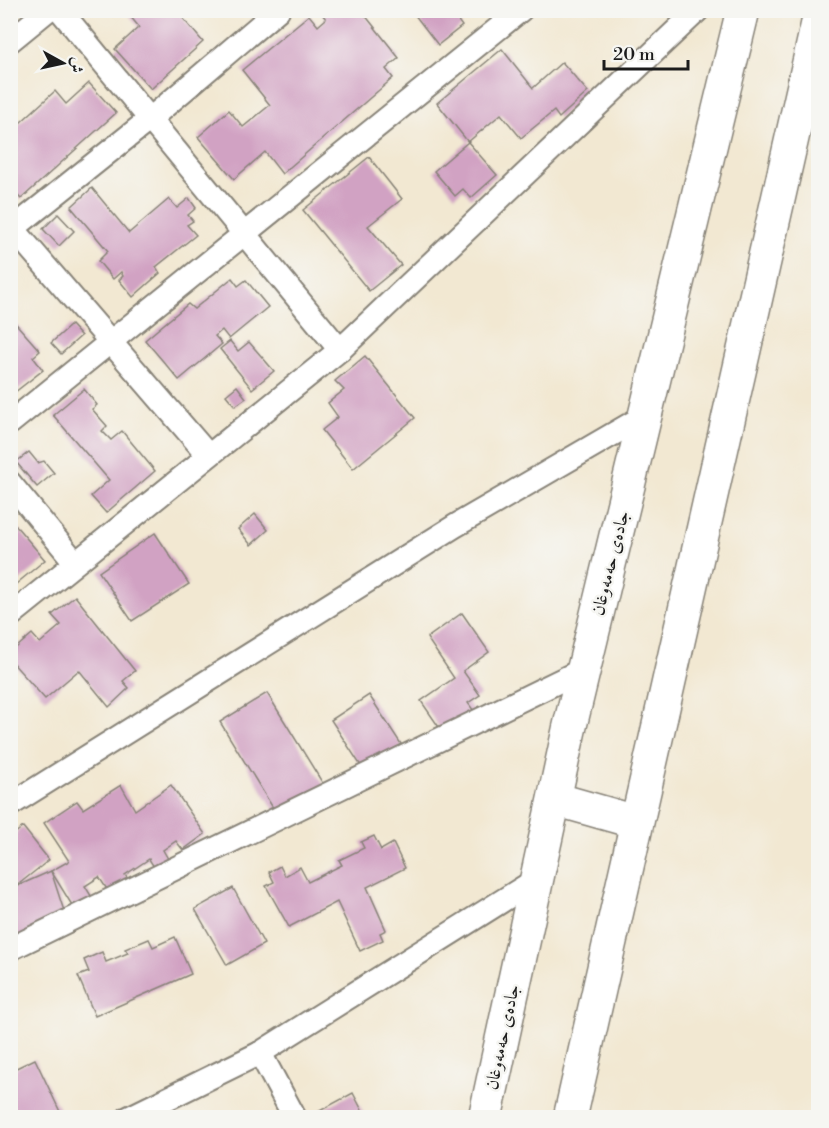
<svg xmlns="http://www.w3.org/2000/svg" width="829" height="1128" viewBox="0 0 829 1128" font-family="'Libre Bodoni',Amiri,serif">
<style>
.building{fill:#d1a2c3}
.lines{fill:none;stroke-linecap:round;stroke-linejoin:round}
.street-casing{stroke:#878277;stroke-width:26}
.primary-casing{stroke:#878277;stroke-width:36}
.street{stroke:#fff;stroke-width:22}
.primary{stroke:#fff;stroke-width:33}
.labels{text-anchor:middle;stroke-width:5;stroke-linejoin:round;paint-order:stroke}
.street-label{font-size:18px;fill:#1c1c1c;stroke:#f6f6f2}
</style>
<rect width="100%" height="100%" fill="#f6f6f2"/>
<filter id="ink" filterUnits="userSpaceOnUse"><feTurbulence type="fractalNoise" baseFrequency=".0167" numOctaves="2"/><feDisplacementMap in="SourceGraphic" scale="12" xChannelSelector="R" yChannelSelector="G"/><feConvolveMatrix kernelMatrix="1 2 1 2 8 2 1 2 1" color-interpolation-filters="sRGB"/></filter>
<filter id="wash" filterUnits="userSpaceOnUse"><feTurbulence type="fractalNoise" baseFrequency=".008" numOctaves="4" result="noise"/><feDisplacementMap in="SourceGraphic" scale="24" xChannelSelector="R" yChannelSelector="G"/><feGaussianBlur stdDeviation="1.35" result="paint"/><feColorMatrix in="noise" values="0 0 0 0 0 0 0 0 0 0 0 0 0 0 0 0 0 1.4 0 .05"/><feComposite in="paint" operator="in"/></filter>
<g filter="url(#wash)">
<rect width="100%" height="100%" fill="#f2e8d2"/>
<g id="blocks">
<!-- building -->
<g class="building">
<path d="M 125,10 L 176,10 L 203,42 L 151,89 L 115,49 L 139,27 Z"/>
<path d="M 319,10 L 361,10 L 399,58 L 386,69 L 393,78 L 282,174 L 265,152 L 234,179 L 198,137 L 229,110 L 243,127 L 270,105 L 242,70 L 309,15 L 318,26 L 326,19 Z"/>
<path d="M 411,10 L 450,10 L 462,26 L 438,45 Z"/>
<path d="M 502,49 L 533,88 L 562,62 L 588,92 L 559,118 L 554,111 L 521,138 L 501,114 L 468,142 L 437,103 Z"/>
<path d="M 89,83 L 116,113 L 21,199 L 10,188 L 10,132 L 55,91 L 66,104 Z"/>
<path d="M 468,142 L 497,175 L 471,198 L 463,189 L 455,196 L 434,171 Z"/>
<path d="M 369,157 L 402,199 L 368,226 L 401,265 L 369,291 L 303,210 Z"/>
<path d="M 92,188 L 129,233 L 169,199 L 177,208 L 189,198 L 196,208 L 188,215 L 193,221 L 187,225 L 196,235 L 156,267 L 160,273 L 133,297 L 119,280 L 123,276 L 121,272 L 113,279 L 98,261 L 108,251 L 71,207 Z"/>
<path d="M 58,214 L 74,231 L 59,246 L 43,229 Z"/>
<path d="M 232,278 L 238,286 L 246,280 L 268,307 L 229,339 L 222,330 L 215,336 L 222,344 L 179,380 L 145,340 L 188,304 L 194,309 Z"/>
<path d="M 10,317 L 40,351 L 33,357 L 43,370 L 10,396 Z"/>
<path d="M 71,325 L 81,336 L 61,354 L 51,343 Z"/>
<path d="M 230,341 L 238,351 L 249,342 L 274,371 L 252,389 L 220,349 Z"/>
<path d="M 365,356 L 415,418 L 353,469 L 322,430 L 338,417 L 328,403 L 344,390 L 335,381 Z"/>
<path d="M 237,386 L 246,398 L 235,406 L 226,395 Z"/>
<path d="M 84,389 L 97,405 L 92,409 L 107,426 L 102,431 L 111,440 L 122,431 L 155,471 L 106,513 L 91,496 L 109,480 L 53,415 Z"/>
<path d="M 29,452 L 38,463 L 44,461 L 54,473 L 37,487 L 16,462 Z"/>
<path d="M 255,514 L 268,530 L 251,545 L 238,529 Z"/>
<path d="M 10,519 L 45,560 L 10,589 Z"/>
<path d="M 155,533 L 189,584 L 132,621 L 99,572 Z"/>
<path d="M 75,596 L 135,671 L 123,681 L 129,688 L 109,707 L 79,670 L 45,699 L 10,660 L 10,653 L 32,634 L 40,643 L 61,625 L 52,615 Z"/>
<path d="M 462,613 L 489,652 L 463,671 L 480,695 L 468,703 L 474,711 L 443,733 L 421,701 L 454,678 L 427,638 Z"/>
<path d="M 267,693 L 325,787 L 278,816 L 220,722 Z"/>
<path d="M 369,695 L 403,747 L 365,772 L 331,720 Z"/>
<path d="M 121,785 L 135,810 L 171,785 L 205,834 L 183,850 L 176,841 L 163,850 L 172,866 L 159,875 L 149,859 L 125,875 L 132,884 L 112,897 L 99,877 L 85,886 L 93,899 L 75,910 L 51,871 L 69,861 L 44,823 L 77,801 L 83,809 Z"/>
<path d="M 23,827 L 49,860 L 15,887 L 51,871 L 66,917 L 10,943 L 10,885 L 12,888 L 15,887 L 10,881 L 10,837 Z"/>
<path d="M 374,836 L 381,850 L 393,843 L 405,868 L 367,887 L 386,930 L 380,933 L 383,940 L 360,951 L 337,902 L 289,927 L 266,886 L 274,882 L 269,872 L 280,866 L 285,876 L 300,867 L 308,882 L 342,865 L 339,860 L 364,848 L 361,842 Z"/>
<path d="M 233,888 L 264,944 L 227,965 L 195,909 Z"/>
<path d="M 175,937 L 191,974 L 95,1016 L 78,976 L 89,972 L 84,960 L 102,952 L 106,962 L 128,953 L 125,949 L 149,939 L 153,947 Z"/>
<path d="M 35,1059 L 63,1118 L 10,1118 L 10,1071 Z"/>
<path d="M 353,1093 L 366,1118 L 313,1118 L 312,1115 Z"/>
</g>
</g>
</g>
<g filter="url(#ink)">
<use href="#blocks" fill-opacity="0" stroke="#878277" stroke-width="1.5"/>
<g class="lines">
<!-- street casing -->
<g class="street-casing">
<g id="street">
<path d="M 60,10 L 340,350"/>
<path d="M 10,41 L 48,10"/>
<path d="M 10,225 L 208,455"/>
<path d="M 10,231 L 150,119 L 278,10"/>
<path d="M 10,423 L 521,10"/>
<path d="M 10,483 L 75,562"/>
<path d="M 10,616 L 340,350 L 698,10"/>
<path d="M 10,805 L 455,526 L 646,415"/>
<path d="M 10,949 L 584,669"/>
<path d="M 260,1053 L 295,1118"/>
<path d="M 128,1118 L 260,1053 L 537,879"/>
</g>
</g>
<!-- primary casing -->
<g class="primary-casing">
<g id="primary">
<path d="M 555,799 L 636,822"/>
<path d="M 485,1118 L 569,730 L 743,10"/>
<path d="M 570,1118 L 818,23"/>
</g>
</g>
<!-- street -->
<use href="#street" class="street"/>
<!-- primary -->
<use href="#primary" class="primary"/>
</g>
</g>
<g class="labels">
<!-- street labels -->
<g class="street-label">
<text transform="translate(610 563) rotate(-76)" y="6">جادەی حەمەوغان</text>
<text transform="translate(502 1037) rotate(-78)" y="6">جادەی حەمەوغان</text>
</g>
</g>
<!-- margin -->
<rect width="829" height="1128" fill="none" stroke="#f6f6f2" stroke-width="36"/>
<!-- north arrow -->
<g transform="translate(63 63) rotate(98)" stroke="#f6f6f2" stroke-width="4.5" paint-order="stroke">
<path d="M0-4.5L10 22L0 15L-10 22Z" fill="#1c1c1c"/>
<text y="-9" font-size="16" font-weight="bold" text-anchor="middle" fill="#1c1c1c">ش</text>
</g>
<!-- scale -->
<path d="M604 60v9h84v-9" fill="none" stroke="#1c1c1c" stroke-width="3"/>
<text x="613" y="60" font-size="18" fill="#1c1c1c" stroke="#f6f6f2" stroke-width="4.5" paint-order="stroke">20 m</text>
</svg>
